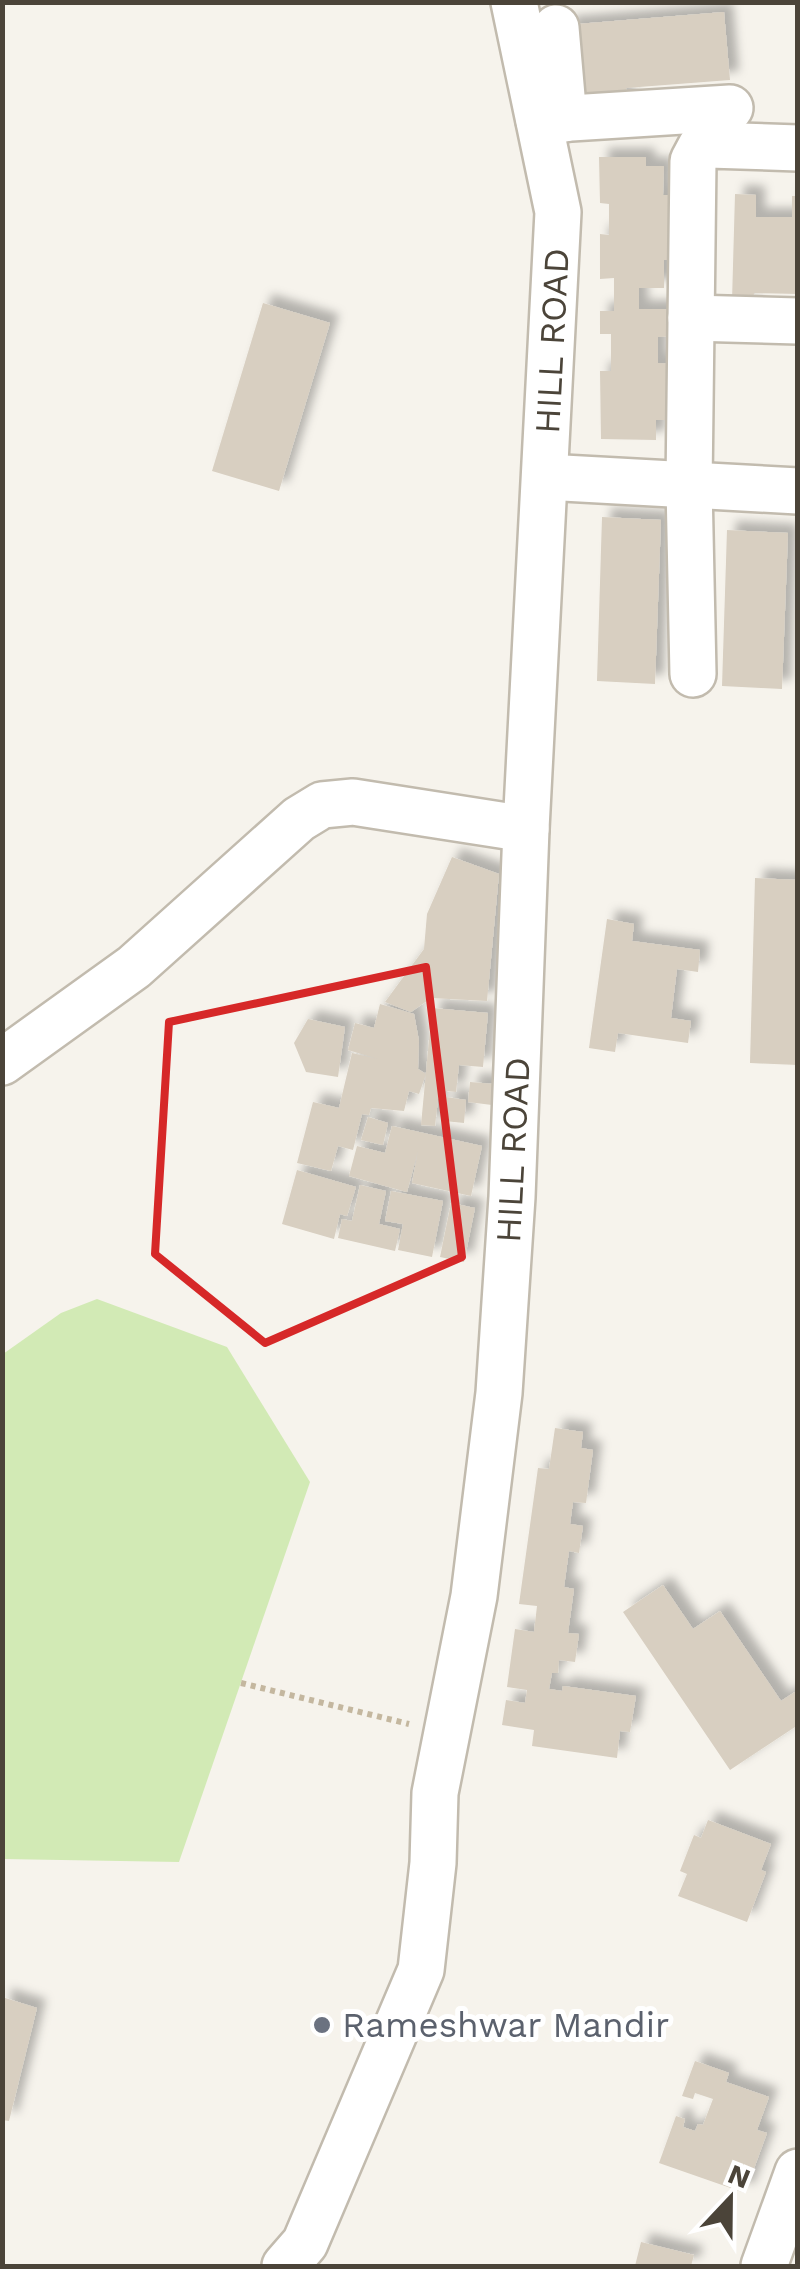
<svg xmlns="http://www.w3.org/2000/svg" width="800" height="2269" viewBox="0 0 800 2269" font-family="'Work Sans',sans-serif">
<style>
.green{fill:#d2eab5}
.building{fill:#d8cfc1;filter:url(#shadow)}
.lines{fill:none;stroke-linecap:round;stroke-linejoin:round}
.street-casing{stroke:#c2bbae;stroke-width:50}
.path{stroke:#c4b79f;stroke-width:6;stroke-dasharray:5 5;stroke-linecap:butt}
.street{stroke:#fff;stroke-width:45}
.marked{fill:none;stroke:#d62828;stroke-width:8;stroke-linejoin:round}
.worship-dot{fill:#6b7280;stroke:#fff;stroke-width:4}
.labels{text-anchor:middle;stroke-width:10;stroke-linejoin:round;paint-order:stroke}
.street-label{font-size:35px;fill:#4b4439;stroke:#fff}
.worship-label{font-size:35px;fill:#5b616d;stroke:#fff;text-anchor:start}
</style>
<defs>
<filter id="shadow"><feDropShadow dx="9" dy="-9" stdDeviation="5" flood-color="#0004"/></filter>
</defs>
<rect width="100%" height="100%" fill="#f6f3ec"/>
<!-- green -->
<path class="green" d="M 97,1299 L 227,1347 L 310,1482 L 179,1862 L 3,1859 L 3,1354 L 61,1313 Z"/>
<!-- building -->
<g class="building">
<path d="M 724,12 L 730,80 L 626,88 L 627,101 L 572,106 L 565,25 Z"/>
<path d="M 599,157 L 646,157 L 646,166 L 664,166 L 663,195 L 678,195 L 679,260 L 664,260 L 664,288 L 639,288 L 639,309 L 675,309 L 675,336 L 658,337 L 658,363 L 675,364 L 676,420 L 656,420 L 656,440 L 601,439 L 600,371 L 611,371 L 611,334 L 600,334 L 600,311 L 614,311 L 614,278 L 600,279 L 600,234 L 609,235 L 609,204 L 600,203 Z"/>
<path d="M 735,194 L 756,195 L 756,217 L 792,217 L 792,196 L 798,196 L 798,294 L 754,293 L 753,301 L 732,301 Z"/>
<path d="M 263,303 L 330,323 L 279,491 L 212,471 Z"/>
<path d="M 602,517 L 661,520 L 655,684 L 597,681 Z"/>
<path d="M 727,530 L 788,533 L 782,689 L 722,686 Z"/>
<path d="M 452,857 L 499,874 L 487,1001 L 431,998 L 411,1012 L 385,1002 L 424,949 L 427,914 Z"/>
<path d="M 755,878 L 798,880 L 798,1065 L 750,1063 Z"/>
<path d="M 607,919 L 634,924 L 632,941 L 700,950 L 698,972 L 677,969 L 671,1018 L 691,1021 L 688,1043 L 618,1033 L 615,1052 L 589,1048 Z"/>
<path d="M 380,1004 L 414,1014 L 419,1041 L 418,1069 L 426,1074 L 419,1094 L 409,1091 L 404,1111 L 371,1108 L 369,1115 L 362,1114 L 353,1150 L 338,1146 L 331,1171 L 297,1163 L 313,1102 L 339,1108 L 352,1053 L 378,1059 L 348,1050 L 355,1023 L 374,1028 Z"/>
<path d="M 432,1008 L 488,1013 L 483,1067 L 459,1065 L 456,1092 L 439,1090 L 435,1126 L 421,1125 Z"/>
<path d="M 308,1019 L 345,1027 L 338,1077 L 306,1072 L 294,1043 Z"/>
<path d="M 470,1082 L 494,1084 L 492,1105 L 468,1102 Z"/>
<path d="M 446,1097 L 466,1100 L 464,1123 L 444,1121 Z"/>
<path d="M 368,1117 L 388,1123 L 383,1145 L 361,1140 Z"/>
<path d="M 392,1126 L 482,1146 L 471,1196 L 412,1183 L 418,1151 L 407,1192 L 349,1176 L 357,1146 L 385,1153 Z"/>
<path d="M 297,1170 L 356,1187 L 347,1216 L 340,1214 L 334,1239 L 282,1224 Z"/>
<path d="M 360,1185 L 386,1191 L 379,1224 L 400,1229 L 395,1251 L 338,1238 L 342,1219 L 352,1221 Z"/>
<path d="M 391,1191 L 443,1201 L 432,1257 L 398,1250 L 403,1224 L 385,1221 Z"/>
<path d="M 451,1203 L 475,1208 L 464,1262 L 440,1257 Z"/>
<path d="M 555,1428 L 583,1432 L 581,1448 L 593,1450 L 586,1503 L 573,1502 L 570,1524 L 583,1526 L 579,1553 L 569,1551 L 564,1587 L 574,1589 L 568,1633 L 579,1634 L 575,1662 L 559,1660 L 558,1673 L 552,1673 L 549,1689 L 562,1691 L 563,1686 L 636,1696 L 630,1732 L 620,1731 L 617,1758 L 532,1746 L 534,1730 L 502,1725 L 506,1700 L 525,1703 L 527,1690 L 507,1687 L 515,1629 L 534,1632 L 537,1606 L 519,1604 L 538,1468 L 549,1469 Z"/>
<path d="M 663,1585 L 693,1629 L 720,1611 L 781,1701 L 798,1690 L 798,1725 L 730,1770 L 623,1612 Z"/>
<path d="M 708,1820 L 771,1844 L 761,1870 L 766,1872 L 747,1922 L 678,1896 L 687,1874 L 680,1871 L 694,1835 L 701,1838 Z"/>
<path d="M 2,1997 L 37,2008 L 9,2121 L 2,2120 Z"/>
<path d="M 695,2061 L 729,2073 L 726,2082 L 769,2097 L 757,2130 L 767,2133 L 745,2193 L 659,2163 L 676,2116 L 685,2119 L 683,2127 L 695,2131 L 698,2124 L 703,2125 L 713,2099 L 695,2093 L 693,2099 L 682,2096 Z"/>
<path d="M 641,2242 L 694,2255 L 691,2266 L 635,2266 Z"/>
</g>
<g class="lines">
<!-- street casing -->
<g class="street-casing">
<g id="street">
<path d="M 556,28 L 564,119"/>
<path d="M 539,120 L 730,108"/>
<path d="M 691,318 L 798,321"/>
<path d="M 545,477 L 798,491"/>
<path d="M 693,674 L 689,486 L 693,161 L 701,146 L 709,145 L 798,148"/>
<path d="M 2,1062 L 134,967 L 299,819 L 322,805 L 353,802 L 526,829"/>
<path d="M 285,2266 L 305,2243 L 421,1970 L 433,1863 L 435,1793 L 474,1596 L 499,1393 L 512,1197 L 526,829 L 558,212 L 514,2"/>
<path d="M 764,2266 L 798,2172"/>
</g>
</g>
<!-- path -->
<path class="path" d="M 241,1683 L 409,1724"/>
<!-- street -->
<use href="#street" class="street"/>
</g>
<!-- marked area -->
<path class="marked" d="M 426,967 L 462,1257 L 265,1343 L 155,1254 L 169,1022 Z"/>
<!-- markers -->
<circle class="worship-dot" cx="322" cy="2025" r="10"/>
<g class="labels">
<!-- street labels -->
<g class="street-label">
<text transform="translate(552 341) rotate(-87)" y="12">HILL ROAD</text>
<text transform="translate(513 1150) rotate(-87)" y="12">HILL ROAD</text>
</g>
<!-- worship labels -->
<g class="worship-label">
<text x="342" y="2037">Rameshwar Mandir</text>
</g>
</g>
<!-- border -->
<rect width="800" height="2269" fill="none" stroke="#4b4439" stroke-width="10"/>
<!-- north arrow -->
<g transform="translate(730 2199) rotate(22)" stroke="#ffffff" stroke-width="8" paint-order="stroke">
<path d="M0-8L18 38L0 25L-18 38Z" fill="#4b4439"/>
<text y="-15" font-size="28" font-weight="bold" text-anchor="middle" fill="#4b4439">N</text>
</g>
</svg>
